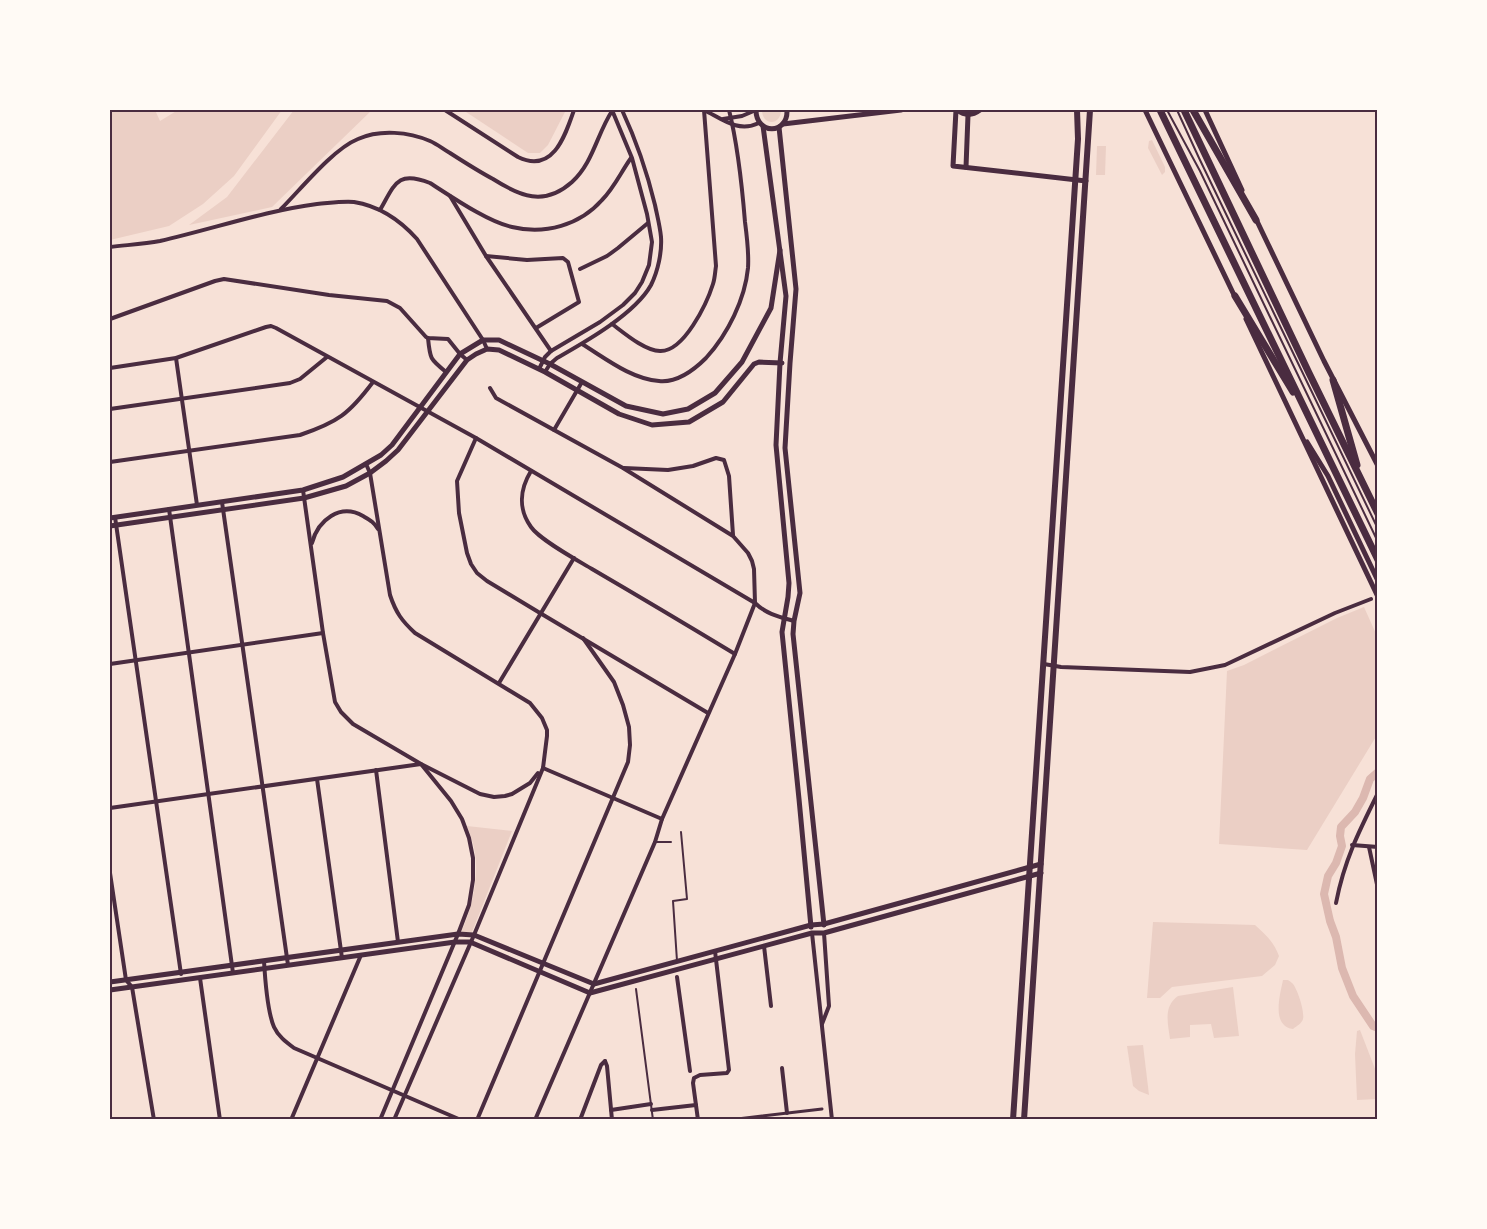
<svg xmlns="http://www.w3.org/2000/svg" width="1487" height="1229" viewBox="0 0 1487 1229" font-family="'IBM Plex Serif',serif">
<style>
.green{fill:#ebcfc5}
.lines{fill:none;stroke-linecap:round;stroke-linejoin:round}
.canal{stroke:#dcb8b0;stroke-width:8}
.service{stroke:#4a2c40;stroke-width:2}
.pedestrian{stroke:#4a2c40;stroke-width:3}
.minor{stroke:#4a2c40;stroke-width:4}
.tertiary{stroke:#4a2c40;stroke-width:5}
.secondary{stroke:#4a2c40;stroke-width:6}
.trunk{stroke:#4a2c40;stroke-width:7}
.neatline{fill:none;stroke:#4a2c40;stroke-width:2}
</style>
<rect width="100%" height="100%" fill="#f7e1d7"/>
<!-- green -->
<g class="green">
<path d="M 110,110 L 155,110 L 160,121 L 178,110 L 282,110 L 234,176 L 203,204 L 169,226 L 110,240 Z"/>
<path d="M 294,110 L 372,110 L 272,207 L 189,225 L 227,197 Z"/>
<path d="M 463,110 L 566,110 L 548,145 L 540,153 L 528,153 Z"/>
<path d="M 762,110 L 781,110 C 781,126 762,126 762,110 Z"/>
<path d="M 1152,140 L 1165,167 L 1165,172 L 1162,175 L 1148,148 L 1149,141 Z"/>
<path d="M 1097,146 L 1106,146 L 1105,175 L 1096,175 Z"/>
<path d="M 1364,607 L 1377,636 L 1377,735 L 1307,850 L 1219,844 L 1227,671 L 1244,665 L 1337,618 Z"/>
<path d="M 467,826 L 512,831 L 472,932 L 461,932 C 472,910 479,877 475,853 C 474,844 470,835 467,826 Z"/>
<path d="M 1153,922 L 1255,925 C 1266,935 1274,942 1279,956 L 1275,965 L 1262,976 L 1172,987 L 1160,998 L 1147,998 Z"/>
<path d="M 1283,980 C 1287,980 1288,979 1292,983 C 1297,987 1305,1012 1303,1019 C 1302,1023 1297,1026 1293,1029 C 1271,1026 1280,995 1283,980 Z"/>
<path d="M 1233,987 L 1239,1036 L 1214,1038 L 1211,1024 L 1190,1025 L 1190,1037 L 1170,1039 C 1168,1023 1163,1007 1178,996 Z"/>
<path d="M 1360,1030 L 1377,1074 L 1377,1099 L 1357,1100 L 1355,1054 L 1357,1031 Z"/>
<path d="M 1143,1045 L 1149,1095 L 1139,1091 L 1133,1086 L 1127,1046 Z"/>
</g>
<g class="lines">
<!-- canal -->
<path class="canal" d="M 1378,772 L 1370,779 L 1363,798 L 1355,812 L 1341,827 L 1340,836 L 1342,846 L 1336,863 L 1328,876 L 1324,894 L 1330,921 L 1336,937 L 1342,968 L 1353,996 L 1373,1026 L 1378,1028"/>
<!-- service -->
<g class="service">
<path d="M 1167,110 L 1200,171 L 1378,542"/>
<path d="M 1177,110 L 1199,158 L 1378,529"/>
<path d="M 655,842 L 671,842"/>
<path d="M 677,961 L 673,901 L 687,899 L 681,832"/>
<path d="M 636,989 L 653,1120"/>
</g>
<!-- pedestrian -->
<path class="pedestrian" d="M 729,1120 L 822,1109"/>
<!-- minor -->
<g class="minor">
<path d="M 445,110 L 518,157 C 553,174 565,136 574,110"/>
<path d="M 704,110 C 722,119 738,133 759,123"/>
<path d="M 723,119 L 742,116 L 756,110"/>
<path d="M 450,196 L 486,256 L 551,351"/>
<path d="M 281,209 C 301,189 333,149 358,139 C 380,129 409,132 430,141 C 437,144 443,149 450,153 C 464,162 478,171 493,179 C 520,196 544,207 572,182 C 593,163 597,134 612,111"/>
<path d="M 380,210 C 395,184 397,170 430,183 C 452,197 488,222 512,227 C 545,235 580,225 602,200 C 614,188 621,172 631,158"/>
<path d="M 110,247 C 126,245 144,244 160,241 C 213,229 264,211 317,204 C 330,203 342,201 354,202 C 379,206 400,220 417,239 L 483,340 L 487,349"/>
<path d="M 486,256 L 527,260 L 563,258 L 568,262 L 579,302 L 536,328"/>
<path d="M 580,269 L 607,256 L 618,248 L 648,223"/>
<path d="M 110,319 L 215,281 L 224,279 L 329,295 L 387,301 L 400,308 L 426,337 L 428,338 L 448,339 L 460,354 L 467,360"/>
<path d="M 612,324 C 624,333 645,351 660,351 C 684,352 707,303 713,284 C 715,278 715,272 716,266 L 704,110"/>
<path d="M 428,338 C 430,359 430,359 446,372"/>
<path d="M 582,344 C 605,358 631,379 659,381 C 678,383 694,370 706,358 C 728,334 745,299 748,268 C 749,253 747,237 745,222 C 742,185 738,146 729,110"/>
<path d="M 176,358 L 197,505"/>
<path d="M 110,368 L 176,358 L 266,327 L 271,326 L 276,328 L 476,438 L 755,603 C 766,614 780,617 794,621"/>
<path d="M 539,369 L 545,357 L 551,351 L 600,322 L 623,305 L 635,293 L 642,282 L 649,265 L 652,242 L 647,214 L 632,158 L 612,110"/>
<path d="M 545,372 L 550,364 L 557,358 C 585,342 635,314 651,285 C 658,271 662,252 661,237 C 660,226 657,215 655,205 C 647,172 636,140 622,110"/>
<path d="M 490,388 L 496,398 L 623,468 L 733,536 L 748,553 L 752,561 L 754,569 L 755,603 L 735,654 L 662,819 L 655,842 L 535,1120"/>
<path d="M 110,409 L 290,383 L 300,379 L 327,357"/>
<path d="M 554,430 L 582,382"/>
<path d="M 476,438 L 457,481 L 459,513 L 467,553 L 471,564 L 477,573 L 487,581 L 540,613 L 708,713"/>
<path d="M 110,462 L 300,435 C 338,422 349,414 373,382"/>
<path d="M 366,464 L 370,473 L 390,595 C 396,613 402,621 415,633 L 530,703 L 542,718 L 547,730 L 547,736 L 543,768 L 474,935 L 394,1120"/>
<path d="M 624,468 L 668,470 L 693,466 L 716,458 L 724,460 L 729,476 L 733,535"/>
<path d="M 531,471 C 520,489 518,509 531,527 C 540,540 577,560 592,569 C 640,597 687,625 735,654"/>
<path d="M 303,490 L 323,633 L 335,702 L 341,712 L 353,724 L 421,764 L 451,801 L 462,819 L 469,838 L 473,858 L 473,880 L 469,905 L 458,934 L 380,1120"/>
<path d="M 222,502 L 288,965"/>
<path d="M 169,509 L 233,973"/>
<path d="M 115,517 L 181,974"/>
<path d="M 312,543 C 318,520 340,503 363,516 C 370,520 374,522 378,529"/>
<path d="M 110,664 L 323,633"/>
<path d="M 1044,664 L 1061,667 L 1190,672 L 1225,665 L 1335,613 L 1371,599"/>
<path d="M 499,683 L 574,558"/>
<path d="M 543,768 L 662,819"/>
<path d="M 376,770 L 398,942"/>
<path d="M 317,779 L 342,958"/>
<path d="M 110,808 L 421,764 L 480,794 L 494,797 L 505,796 L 512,794 L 530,783 L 538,773"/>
<path d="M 1352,845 L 1378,847"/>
<path d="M 1369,847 L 1378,889"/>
<path d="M 110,873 L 126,980 L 132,987 L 154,1120"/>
<path d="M 1336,903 C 1344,861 1359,831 1378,793"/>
<path d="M 812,933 L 832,1120"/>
<path d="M 764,946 L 771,1006"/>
<path d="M 264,961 C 265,978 268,1013 274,1027 C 278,1036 286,1042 294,1048 L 461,1120"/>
<path d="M 677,977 L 690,1071"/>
<path d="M 200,978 L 220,1120"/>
<path d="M 822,1024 L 829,1006 L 824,933"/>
<path d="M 605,1061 L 607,1066 L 612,1120"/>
<path d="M 782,1068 L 787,1113"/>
<path d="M 611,1110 L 651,1104"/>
<path d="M 652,1110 L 696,1105"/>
<path d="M 291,1120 L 361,955"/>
<path d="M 477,1120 L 628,762 L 630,745 L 629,727 L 623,705 L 614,682 L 583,638"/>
<path d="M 580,1120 L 601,1065 L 605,1061"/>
<path d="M 698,1120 L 693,1083 L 694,1078 L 700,1075 L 727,1073 L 729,1070 L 715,951"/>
</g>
<!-- tertiary -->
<g class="tertiary">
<path d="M 756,110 C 756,135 788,135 787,110"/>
<path d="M 956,110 L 953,166 L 1086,181"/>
<path d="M 957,110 C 965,116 972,116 980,110"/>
<path d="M 1145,110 L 1235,297"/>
<path d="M 1205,110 L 1242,190"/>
<path d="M 783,124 L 901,110"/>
<path d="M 763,126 L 786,296 L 780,363 L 776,445 L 789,583 L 788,597 L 782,632 L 799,799 L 811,927"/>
<path d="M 779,127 L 796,289 L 790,363 L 785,448 L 800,593 L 794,621 L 793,634 L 824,925"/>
<path d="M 966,167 L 968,115"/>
<path d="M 1255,217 L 1324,361 L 1378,466"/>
<path d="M 1246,319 L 1378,597"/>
<path d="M 1307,442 L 1328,476 L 1378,581"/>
<path d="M 110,518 L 303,490 L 343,477 L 381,455 L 392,445 L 460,354 L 483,340 L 499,340 L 550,364 L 626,406 L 663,414 L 688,409 L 715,393 L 742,362 L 771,308 L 780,250"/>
<path d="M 110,526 L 304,498 L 346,486 L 370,473 L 386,461 L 398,450 L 467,360 L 476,354 L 487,349 L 499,350 L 545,372 L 619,414 L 652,425 L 689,422 L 723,402 L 754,364 L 759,362 L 782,363"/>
<path d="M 110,982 L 458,934 L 474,935 L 594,984 L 811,925 L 824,924 L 1041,864"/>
<path d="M 110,990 L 455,942 L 470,942 L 590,993 L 812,933 L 824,933 L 1041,873"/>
</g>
<!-- secondary -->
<g class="secondary">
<path d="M 1013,1120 L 1078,139 L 1077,110"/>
<path d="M 1024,1120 L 1090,110"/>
</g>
<!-- trunk -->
<g class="trunk">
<path d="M 1160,110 L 1378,560"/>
<path d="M 1184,110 L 1309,373 L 1378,514"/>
<path d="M 1193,110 L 1256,220"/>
<path d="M 1235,296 L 1293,392"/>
<path d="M 1333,380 L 1357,465"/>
</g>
</g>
<!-- border -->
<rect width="1487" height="1229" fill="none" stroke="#fffaf5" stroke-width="222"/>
<rect x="111" y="111" width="1265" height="1007" class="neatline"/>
</svg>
